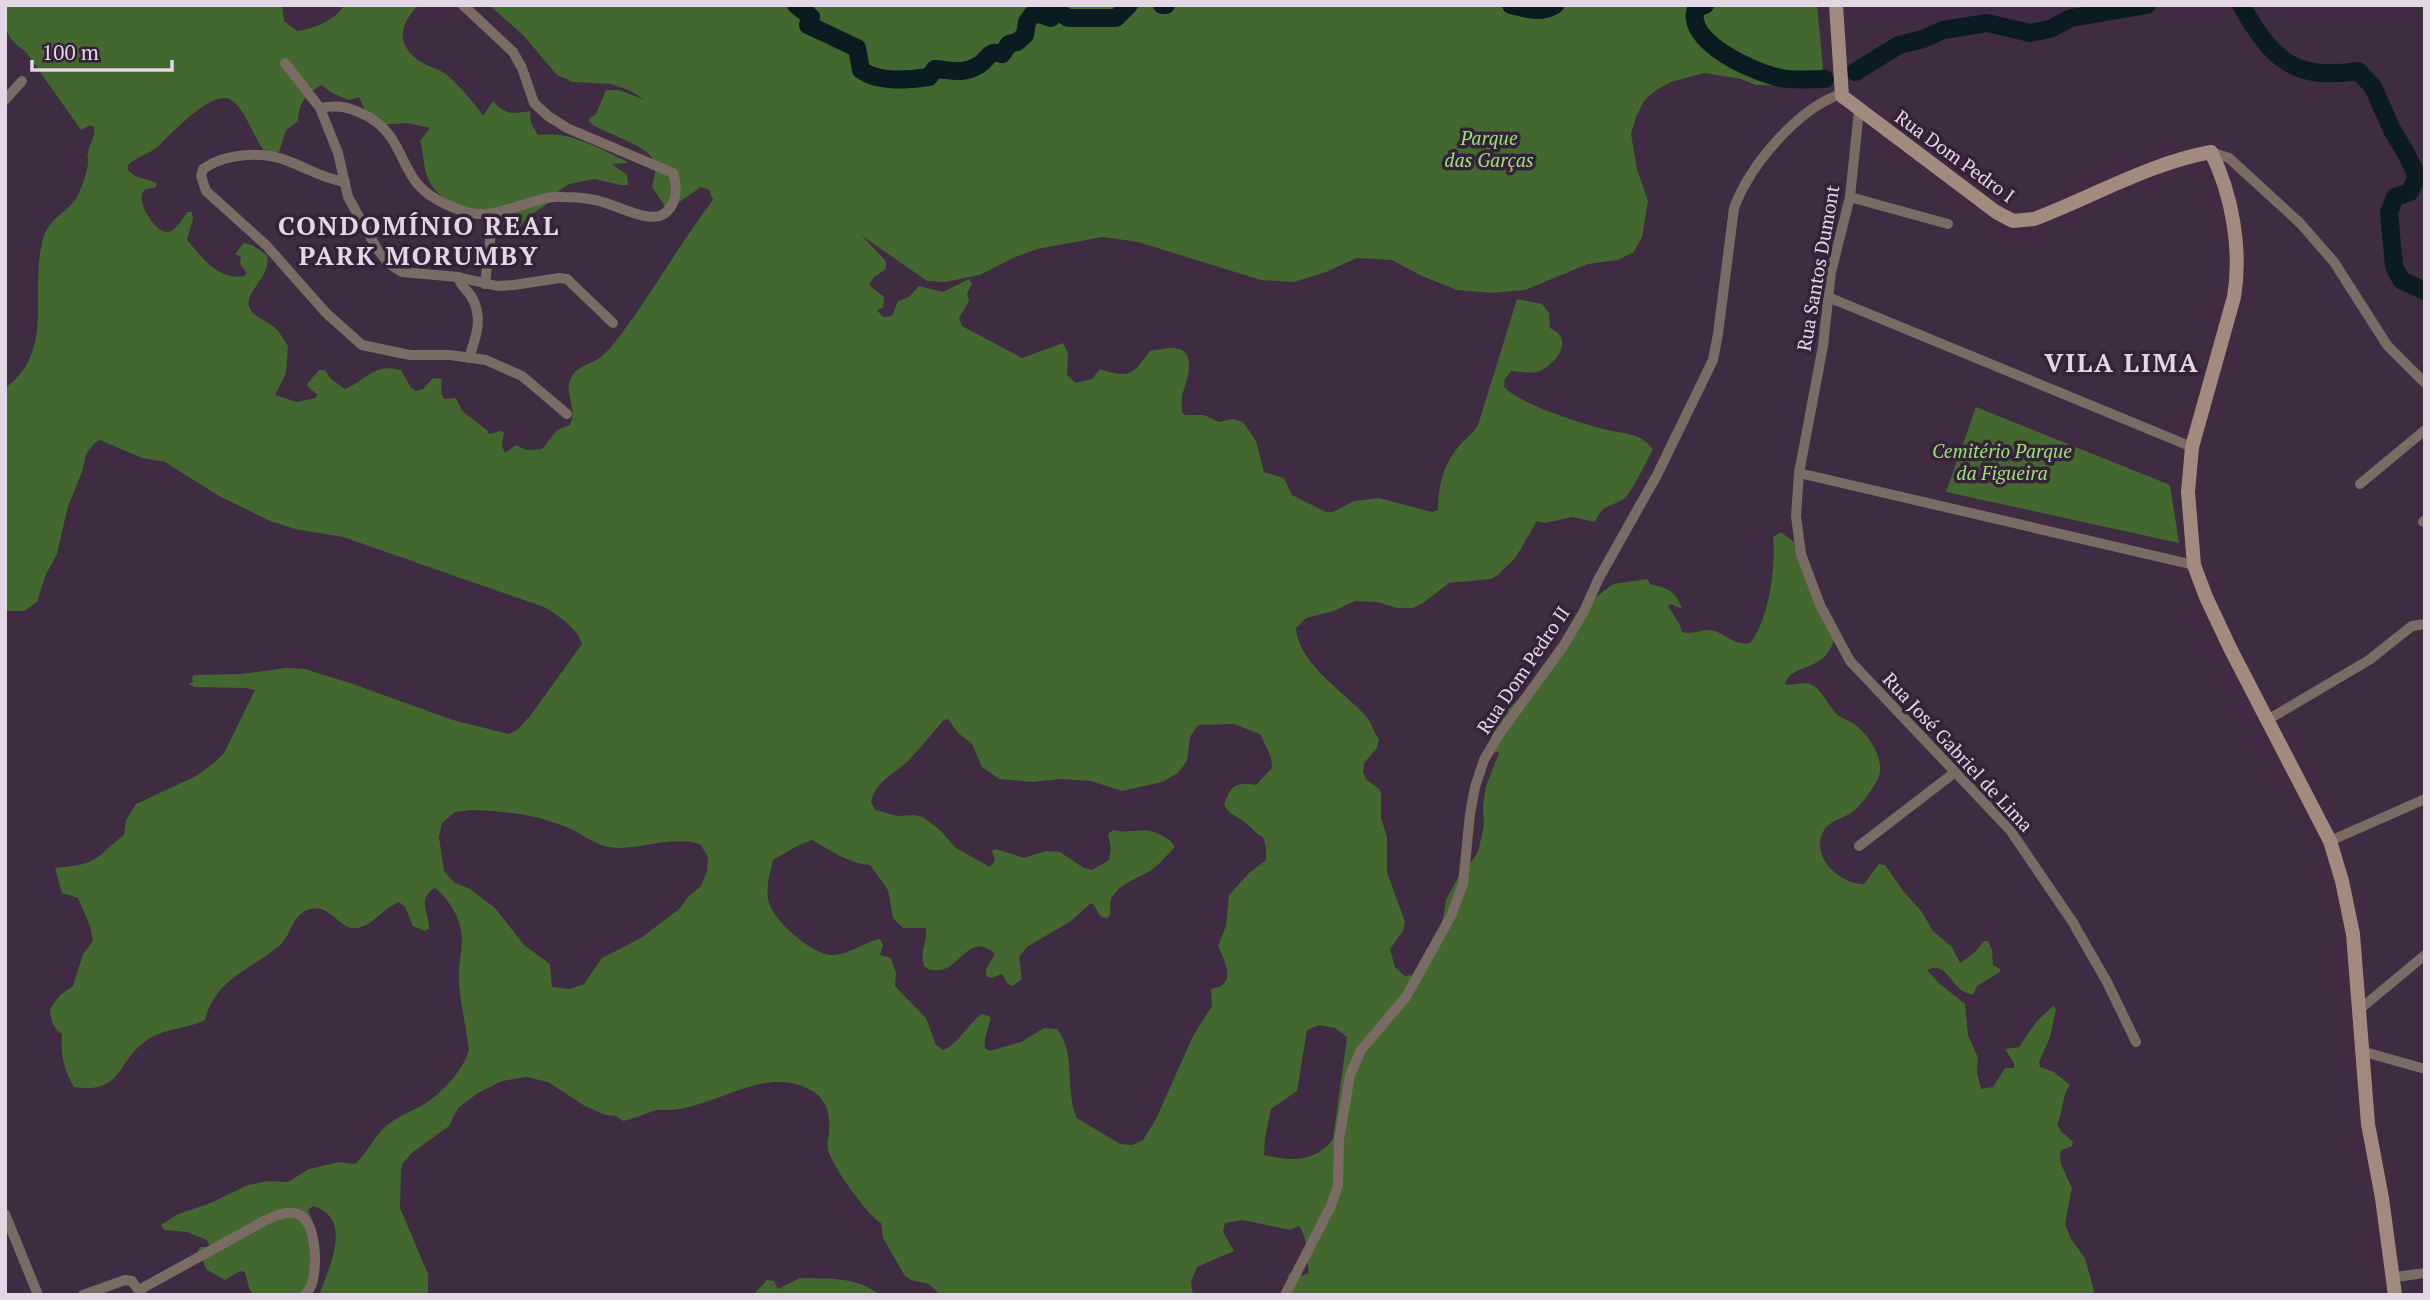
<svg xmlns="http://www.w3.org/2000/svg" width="2430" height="1300" viewBox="0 0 2430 1300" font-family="'PT Serif',serif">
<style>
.green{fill:#42672f;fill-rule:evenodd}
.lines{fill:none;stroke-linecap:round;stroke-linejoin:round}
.river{stroke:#0b1b22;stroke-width:18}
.street{stroke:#7a6c64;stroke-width:10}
.secondary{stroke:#a18b7f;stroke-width:14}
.labels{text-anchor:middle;stroke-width:7;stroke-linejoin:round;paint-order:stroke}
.park-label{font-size:19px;font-style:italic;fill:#9ae276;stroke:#352138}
.street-label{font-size:19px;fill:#e3d6e5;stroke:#352138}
.district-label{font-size:26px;font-weight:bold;letter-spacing:2px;fill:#e3d6e5;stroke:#352138}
</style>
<rect width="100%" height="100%" fill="#3f2b42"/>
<!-- green -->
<g class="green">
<path d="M 5,5 L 282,5 L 284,21 L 297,31 C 316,28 333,21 345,5 L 419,5 C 400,23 395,43 418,60 C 427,67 439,68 447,75 C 454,80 480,109 483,116 L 493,101 C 505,115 513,114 530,111 L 531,123 L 538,135 C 569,130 598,148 626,161 L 628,163 L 612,164 L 627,175 L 628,185 L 620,185 L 595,179 L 569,184 L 557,192 L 546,205 L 529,216 L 516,231 C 489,217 443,210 428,179 C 423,167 424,153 420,141 L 430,128 L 407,123 L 376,125 L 366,113 L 359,97 L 349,100 L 334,94 L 321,85 C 305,95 299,103 298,121 L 286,130 L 279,152 L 267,155 C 254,140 246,109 231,100 C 212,88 169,137 156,148 C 147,155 136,157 128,165 L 128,170 L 135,176 L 157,183 L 156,187 L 144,190 C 142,195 141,197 142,202 C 143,211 157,232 167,232 C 175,232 183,218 188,212 L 192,212 L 193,219 L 187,240 C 203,258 218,281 245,276 L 246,272 L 240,264 L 241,257 L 235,254 L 244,243 L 252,245 L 267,255 C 272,277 245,290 249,307 C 252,316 268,321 275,328 C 280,332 284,340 288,346 L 286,373 L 275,395 L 297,402 L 316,398 L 317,394 L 309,388 L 307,384 L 319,370 L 325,370 L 331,379 L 345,389 C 367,380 373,363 401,370 L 411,388 L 416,391 L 423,389 L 433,378 L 442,379 L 441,393 L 444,399 L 456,398 L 462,411 L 487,430 L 489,434 L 501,431 L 504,432 L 502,446 L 505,453 L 516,445 L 526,450 L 542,449 L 557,430 L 570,425 C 578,405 563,395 571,378 C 577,365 591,365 601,357 C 608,351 616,341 622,333 C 654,290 680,243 713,200 L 709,190 L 701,187 L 671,208 L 666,208 L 652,187 C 653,180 657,171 655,164 C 652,145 603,134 589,122 L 590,118 L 596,114 L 606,90 L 619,90 L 645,100 L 629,90 L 611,84 L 573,82 L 557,75 L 524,36 L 489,5 L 1817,5 L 1823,67 L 1815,86 L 1756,85 L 1741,79 L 1704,73 L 1671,82 L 1656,90 L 1644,101 L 1636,117 L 1631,134 L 1637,169 L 1648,201 L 1642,237 L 1634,252 L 1618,260 L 1588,264 L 1525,290 L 1492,293 L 1457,290 L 1422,276 L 1392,260 L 1357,258 L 1326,272 L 1294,282 L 1261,280 L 1138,242 L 1103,237 L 1037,249 L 1013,258 L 980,275 L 945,282 L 927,281 L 861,235 L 886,261 L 886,269 L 874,277 L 869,285 L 884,297 L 883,308 L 877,310 L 883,317 L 892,316 L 898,301 L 909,297 L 919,286 L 943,292 L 969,279 L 972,284 L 967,293 L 969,301 L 959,318 L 962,326 L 1022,358 L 1063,343 L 1068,353 L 1067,375 L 1076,383 L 1092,379 L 1100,369 C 1130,379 1132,375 1150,351 C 1157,350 1166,348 1173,348 C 1200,349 1186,382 1182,396 C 1181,401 1182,407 1182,413 L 1186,415 L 1204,415 L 1219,422 L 1233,419 L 1243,422 L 1256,441 L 1264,472 L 1284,478 L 1292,495 L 1326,512 L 1333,512 L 1354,501 L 1379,498 L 1432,512 L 1438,510 C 1438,488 1442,469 1455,451 C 1462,441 1472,435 1478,425 L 1517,299 L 1542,304 L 1549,313 L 1550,328 C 1553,330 1557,331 1559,334 C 1570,348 1551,366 1540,371 C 1531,374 1521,372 1511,371 L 1505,379 L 1504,387 C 1520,404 1580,423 1604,429 C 1624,435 1637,430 1653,449 C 1649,457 1631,493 1625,498 C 1611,508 1604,502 1595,522 L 1573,517 L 1545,523 L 1537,521 L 1516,557 L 1499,574 L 1491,579 L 1449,583 L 1423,603 L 1413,608 L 1397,608 L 1377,602 L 1355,601 L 1334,611 L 1306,618 L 1296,628 C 1298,663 1344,692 1366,716 C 1372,722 1372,731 1379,739 L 1377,748 L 1364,763 L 1363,773 L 1367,780 L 1379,789 L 1381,793 L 1381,818 L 1387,837 L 1387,872 L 1405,922 L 1403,931 L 1390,949 L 1395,967 L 1405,976 L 1412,975 L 1442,924 L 1446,900 L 1462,870 L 1472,861 L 1478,852 L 1484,825 L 1483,805 L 1486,786 L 1499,753 L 1497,752 L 1490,754 C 1487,727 1509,707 1528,691 L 1588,603 L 1613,584 L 1647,579 L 1650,584 C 1668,588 1676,591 1682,609 L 1671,604 L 1668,606 L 1680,625 L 1682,632 C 1692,635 1702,629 1711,630 C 1726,633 1733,646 1750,643 C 1769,621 1776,565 1773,537 L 1781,532 L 1794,542 L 1835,636 C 1826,675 1794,660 1785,684 C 1796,687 1805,678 1815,687 C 1825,694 1829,708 1839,716 C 1843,719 1849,720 1853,723 C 1869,735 1886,759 1878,779 C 1873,789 1860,807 1851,813 C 1842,819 1831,820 1824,830 C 1809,856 1839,884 1864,884 L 1879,864 L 1885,865 L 1904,892 L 1922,912 L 1933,931 L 1952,947 L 1960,963 L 1974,953 L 1984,941 L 1988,941 L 1992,950 L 1993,965 L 2000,969 L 2000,972 L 1977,986 L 1973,995 C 1969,994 1965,992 1961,990 C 1949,981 1945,962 1927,970 L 1940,984 L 1965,1004 L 1968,1035 L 1978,1058 L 1977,1073 L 1981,1089 L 1993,1087 L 2005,1068 L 2014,1068 L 2014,1063 L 2005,1049 L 2019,1047 L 2036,1022 L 2053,1006 L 2056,1009 L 2050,1037 L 2039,1062 L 2040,1067 L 2054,1072 L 2070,1085 C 2061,1097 2064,1112 2057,1124 L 2061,1131 L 2073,1142 L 2072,1146 L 2062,1150 L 2060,1153 L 2061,1164 L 2072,1188 L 2065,1224 L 2071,1239 L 2085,1258 L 2095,1295 L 1285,1295 L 1289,1273 L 1301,1276 L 1309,1273 C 1306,1256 1309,1240 1299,1226 L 1290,1230 L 1242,1220 L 1225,1223 L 1223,1232 L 1234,1251 L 1197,1267 L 1191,1282 L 1193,1295 L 940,1295 L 929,1284 L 911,1280 L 905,1276 L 883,1238 L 881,1223 C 868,1216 832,1166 828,1150 C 827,1143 829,1136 829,1129 C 831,1106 821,1092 799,1085 C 763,1074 730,1096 696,1105 C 688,1107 678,1110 670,1110 C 664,1110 658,1109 654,1111 C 643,1114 635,1119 623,1121 L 616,1116 L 605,1115 L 585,1106 L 548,1082 L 526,1077 L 502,1081 L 478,1093 L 458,1108 L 449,1126 L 413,1152 L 403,1163 L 401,1170 L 400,1208 L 428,1274 L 428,1295 L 319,1295 C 329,1268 354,1218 313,1206 L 308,1210 C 324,1248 320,1258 303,1295 L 253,1295 L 249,1288 L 245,1272 L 240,1271 L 225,1280 L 207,1270 L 198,1251 L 200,1247 L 210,1247 L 207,1240 L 187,1232 L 164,1230 L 161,1225 L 178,1214 L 208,1204 L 248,1185 L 268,1181 L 288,1182 L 309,1169 L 339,1162 L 355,1164 C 366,1154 372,1141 382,1130 C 395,1116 414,1111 429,1101 C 446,1088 463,1070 469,1050 C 466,1028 461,1006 459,984 C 457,953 470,939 453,909 C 448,901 442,893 435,888 C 416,900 430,913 429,929 L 425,931 L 413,926 L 405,907 L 399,902 C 383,908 375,924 358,928 C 339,931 331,903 310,909 C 291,915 293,933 280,945 C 252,970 216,977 205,1020 C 187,1029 165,1028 147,1040 C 116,1061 123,1095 74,1087 C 64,1070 60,1054 62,1034 C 52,1027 51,1021 50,1009 L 60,995 L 73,986 L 83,954 L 93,941 L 90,926 L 78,898 L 62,893 L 55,868 C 69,866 86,866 98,857 C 107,850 114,842 124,835 L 126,820 L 136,804 L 196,776 L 214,763 L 224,753 L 255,690 L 246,688 L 195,687 L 188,684 L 193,682 L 192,677 L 194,675 L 241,674 L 286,668 L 305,669 L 353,684 L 453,720 L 509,734 L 517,730 L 530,716 L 582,644 C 577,628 558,615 544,607 L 343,537 L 295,529 L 270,521 L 219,496 L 165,462 L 142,458 L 100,440 L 95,443 L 86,454 L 82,472 L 68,506 L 57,554 L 46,574 L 37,602 L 24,611 L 5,611 L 5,388 C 55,352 30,294 42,243 C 48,215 69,214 79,193 C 82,185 88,171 88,162 C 89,153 86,160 88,152 C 90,142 96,137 94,127 L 90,125 L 81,130 L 26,52 C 4,36 5,31 5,5 ZM 948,719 L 957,732 L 972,744 L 982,767 L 999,779 L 1032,782 L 1061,779 L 1091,781 L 1122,791 L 1162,782 L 1178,773 L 1187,761 L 1190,737 L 1198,725 L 1234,724 L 1260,734 L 1271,757 L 1272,768 L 1256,785 C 1235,782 1231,785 1224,805 C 1230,815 1235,815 1243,821 C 1251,826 1254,833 1263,837 L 1266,848 L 1266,860 L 1249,873 L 1229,895 L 1226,926 L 1218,946 C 1222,955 1234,977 1222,985 C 1219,988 1215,987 1211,989 L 1212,1006 L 1193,1036 L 1156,1119 L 1143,1140 L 1132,1145 L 1120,1144 L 1077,1118 C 1064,1090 1077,1054 1057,1029 L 1044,1028 L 1021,1042 L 990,1051 L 985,1048 C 983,1039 989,1027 991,1017 L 982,1014 C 967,1024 959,1044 943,1050 L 936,1045 L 926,1018 L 895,986 L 896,973 L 891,958 L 880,955 L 883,945 L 880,939 C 863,942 851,954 834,955 C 814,957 774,921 769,903 C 765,889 770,874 773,860 L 799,845 L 812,840 C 832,851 847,863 870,865 L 888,890 L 893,918 L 903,928 L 926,928 C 928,944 919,948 924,966 L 930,970 C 935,970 941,971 947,968 C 963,959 974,934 995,954 L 986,969 L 986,976 L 992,978 L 1002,974 L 1008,984 L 1012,986 L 1022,979 L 1019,957 L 1027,947 L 1071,921 L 1090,904 L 1093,904 L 1101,917 L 1108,918 C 1113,911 1108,904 1112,897 C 1121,883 1137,879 1150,871 C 1159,865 1167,855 1175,847 C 1172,841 1169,840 1163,836 C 1142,824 1133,835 1113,830 L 1108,834 L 1111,848 L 1109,860 L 1092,870 L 1084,868 L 1060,852 L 1046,851 L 1024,858 L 996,849 L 992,851 L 995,860 L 990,867 L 956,848 L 940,830 L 923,817 L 914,815 L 897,816 L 875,810 L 871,802 C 876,781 893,775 907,762 C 920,749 931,734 944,720 ZM 471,810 C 505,811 535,814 566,827 C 580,832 594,845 609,847 C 640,852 664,835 700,844 L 708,857 L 707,871 L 701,886 L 689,896 L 679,909 L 641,938 L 602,958 L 584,984 L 570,989 L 552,987 L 550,964 L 524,945 L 495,908 L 470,889 L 455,883 L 444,871 L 439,837 L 442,823 L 455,812 ZM 1320,1025 L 1335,1028 L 1347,1037 L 1333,1139 C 1315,1163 1291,1161 1264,1155 L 1265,1138 L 1271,1109 L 1297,1091 L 1307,1030 Z"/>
<path d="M 1976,407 L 2170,485 L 2179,543 L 1946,492 Z"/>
<path d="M 800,1278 C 829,1279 856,1276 880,1295 L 753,1295 L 767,1280 L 774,1281 L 778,1289 Z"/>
</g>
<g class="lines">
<!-- river -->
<g class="river">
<path d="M 796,5 L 811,17 L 808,25 L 857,48 L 861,70 C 879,83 907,80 929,77 L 935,69 C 952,70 962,75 979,65 C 989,59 988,49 1002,54 L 1009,44 L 1017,42 L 1025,35 L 1027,22 L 1032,15 L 1040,14 L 1051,18 L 1058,11 L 1068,18 L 1116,18 L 1129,5"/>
<path d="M 1162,5 L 1166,5"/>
<path d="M 1511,5 C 1527,9 1540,14 1555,5"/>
<path d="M 1705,5 L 1696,8 C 1684,42 1755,73 1781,78 C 1796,81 1811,79 1825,79"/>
<path d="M 2241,5 C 2272,59 2293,81 2358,71 L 2373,87 L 2392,130 L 2406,153 L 2417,176 L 2410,192 L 2395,197 L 2389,212 L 2394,266 L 2401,280 L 2425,291"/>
<path d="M 1855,72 L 1899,45 L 1923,39 L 1943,30 L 1987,23 L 2030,33 L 2050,29 L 2071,18 L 2147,5"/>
</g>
<!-- street -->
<g class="street">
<path d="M 285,63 L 320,108 L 338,153 L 348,197 L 376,247 L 388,263 L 402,272 L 458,277 L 497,286 L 514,285 L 559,278 L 567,279 L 613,323"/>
<path d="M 5,100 L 22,81"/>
<path d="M 320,108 C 335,105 346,106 361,113 C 408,134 396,177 436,199 C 477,222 490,215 532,202 C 542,199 553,196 563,197 C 574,197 585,198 595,200 C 613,203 646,223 662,215 C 677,207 678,187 673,173 L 567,128 L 548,116 L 534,103 L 522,68 L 513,52 L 463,5"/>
<path d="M 1859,110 L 1850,197 L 1831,272 L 1823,346 L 1799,473 L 1796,516 L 1801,554 L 1820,605 L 1850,661 L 2010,830 L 2072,921 L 2107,982 L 2136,1042"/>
<path d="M 2211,152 L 2229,158 L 2300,223 L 2334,262 L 2387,345 L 2425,383"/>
<path d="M 345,182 C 322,178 309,169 288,161 C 263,151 225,153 203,169 L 201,176 L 206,191 L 267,246 L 326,313 L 362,345 L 410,355 L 450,355 L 486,360 L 522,376 L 567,414"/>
<path d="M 1850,197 L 1948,224"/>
<path d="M 458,277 C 460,285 466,289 471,296 C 484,317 476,337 469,358"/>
<path d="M 485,284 L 493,215"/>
<path d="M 1828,297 L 2192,447"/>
<path d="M 1799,473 L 2194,565"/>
<path d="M 2360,484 L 2425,430"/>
<path d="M 2423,522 L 2425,520"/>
<path d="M 2269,719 L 2369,660 L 2412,626 L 2425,624"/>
<path d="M 2330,841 L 2425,799"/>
<path d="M 1859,846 L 1954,773"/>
<path d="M 2360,1009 L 2425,955"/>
<path d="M 2361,1051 L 2425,1069"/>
<path d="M 5,1214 L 38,1295"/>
<path d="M 2395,1277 L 2425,1273"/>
<path d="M 139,1290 L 266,1220 C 275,1216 288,1210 298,1214 C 317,1222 318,1269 311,1286 C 310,1289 307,1292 305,1295"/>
<path d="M 83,1295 L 125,1280 L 132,1281 L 141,1294"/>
<path d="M 1285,1295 L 1331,1206 L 1338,1185 L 1339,1140 L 1350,1075 L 1361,1050 L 1406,997 L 1451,916 L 1463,884 L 1470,814 L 1475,787 L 1484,760 L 1498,736 L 1564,645 L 1584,611 L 1599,578 L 1657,475 L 1713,360 L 1718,334 L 1734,208 C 1750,165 1797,109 1841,94"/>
</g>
<!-- secondary -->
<path class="secondary" d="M 1836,5 L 1842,96 L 1996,212 L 2013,221 L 2034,219 C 2092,197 2150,163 2211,152 C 2232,194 2242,250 2234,297 L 2192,447 L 2188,492 L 2194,565 L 2206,597 L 2230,648 L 2330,841 L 2342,881 L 2353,934 L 2368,1124 L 2382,1198 L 2395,1295"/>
</g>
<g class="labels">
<!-- park labels -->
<g class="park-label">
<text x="1489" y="145">Parque<tspan x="1489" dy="22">das Garças</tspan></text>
<text x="2002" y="458">Cemitério Parque<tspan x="2002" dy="22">da Figueira</tspan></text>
</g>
<!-- street labels -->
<g class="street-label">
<text transform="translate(1955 156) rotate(36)" y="7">Rua Dom Pedro I</text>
<text transform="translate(1818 268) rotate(-80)" y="7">Rua Santos Dumont</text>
<text transform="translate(1523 670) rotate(-56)" y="7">Rua Dom Pedro II</text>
<text transform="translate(1958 752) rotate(47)" y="7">Rua José Gabriel de Lima</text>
</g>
<!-- district labels -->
<g class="district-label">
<text x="419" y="235">CONDOMÍNIO REAL<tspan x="419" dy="30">PARK MORUMBY</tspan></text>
<text x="2122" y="372">VILA LIMA</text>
</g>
</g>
<!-- border -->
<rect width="2430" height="1300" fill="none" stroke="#e3d6e5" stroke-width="14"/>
<!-- scale -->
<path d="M32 60v10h140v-10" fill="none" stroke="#e3d6e5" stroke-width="3.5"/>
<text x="42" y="60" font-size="21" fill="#e3d6e5" stroke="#352138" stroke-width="5" paint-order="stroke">100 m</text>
</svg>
